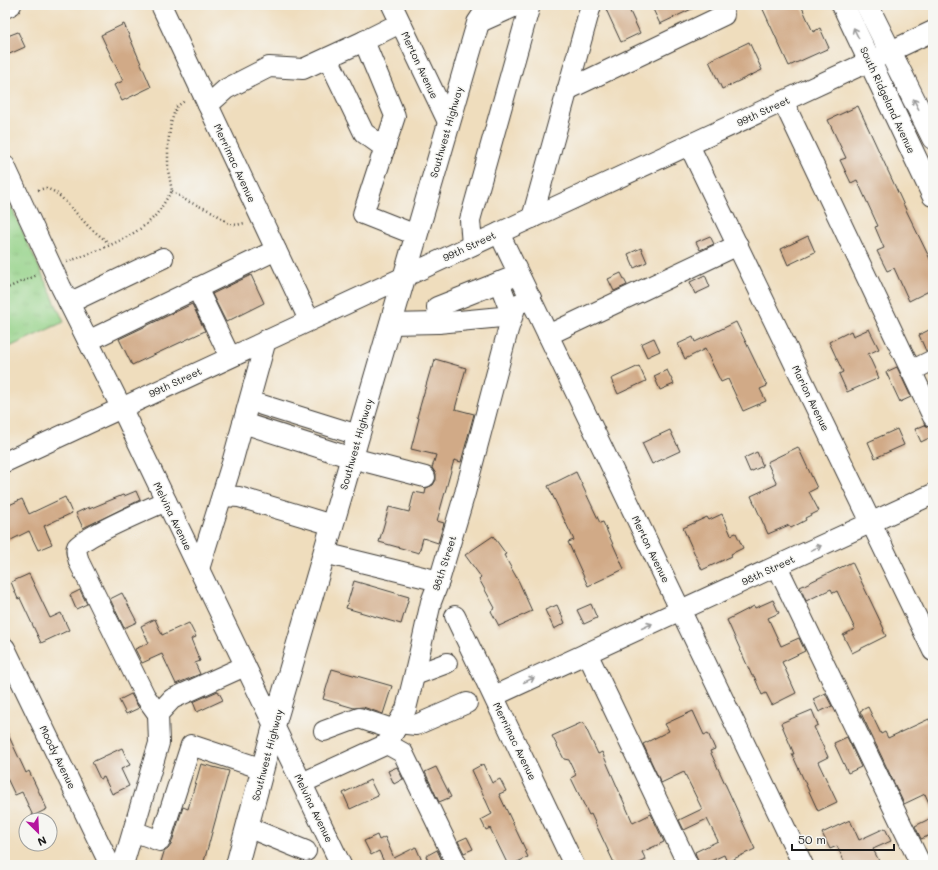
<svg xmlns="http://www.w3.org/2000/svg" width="938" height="870" viewBox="0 0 938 870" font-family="Mali,sans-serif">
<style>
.park{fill:url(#park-tufts);stroke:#587651}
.building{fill:#d1aa87}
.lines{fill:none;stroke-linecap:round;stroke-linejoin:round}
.minor-casing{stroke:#3c3934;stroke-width:22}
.major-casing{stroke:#3c3934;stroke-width:24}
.path{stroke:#3c3934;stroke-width:2.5;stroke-dasharray:1 3;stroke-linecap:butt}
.minor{stroke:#fff;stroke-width:20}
.major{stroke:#fff;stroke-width:22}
.oneway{stroke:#999}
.labels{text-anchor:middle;stroke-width:3;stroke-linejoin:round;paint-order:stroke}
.street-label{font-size:10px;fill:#1c1c1c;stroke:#f6f6f2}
</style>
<defs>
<pattern id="park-tufts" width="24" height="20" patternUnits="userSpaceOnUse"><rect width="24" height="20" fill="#93d186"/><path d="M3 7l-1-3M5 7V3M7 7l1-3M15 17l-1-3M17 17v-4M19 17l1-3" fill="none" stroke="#7eb373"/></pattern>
</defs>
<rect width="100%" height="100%" fill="#f6f6f2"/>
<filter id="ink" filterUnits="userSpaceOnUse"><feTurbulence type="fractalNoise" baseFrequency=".025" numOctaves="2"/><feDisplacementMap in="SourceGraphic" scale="8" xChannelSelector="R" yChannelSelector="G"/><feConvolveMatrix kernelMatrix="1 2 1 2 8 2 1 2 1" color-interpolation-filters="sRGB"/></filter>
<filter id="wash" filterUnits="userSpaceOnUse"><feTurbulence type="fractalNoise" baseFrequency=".012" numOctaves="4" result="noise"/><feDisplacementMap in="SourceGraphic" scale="16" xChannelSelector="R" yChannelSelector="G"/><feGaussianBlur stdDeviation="0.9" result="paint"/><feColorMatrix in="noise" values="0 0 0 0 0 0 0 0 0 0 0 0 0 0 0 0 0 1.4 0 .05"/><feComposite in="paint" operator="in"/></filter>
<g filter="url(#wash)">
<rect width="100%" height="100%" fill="#efddbd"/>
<!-- park -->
<path class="park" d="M 10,204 L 64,322 L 5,349 L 5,206 Z"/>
<g id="blocks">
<!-- building -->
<g class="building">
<path d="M 604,5 L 627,5 L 640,33 L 621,42 Z"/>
<path d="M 651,5 L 700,5 L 660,24 Z"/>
<path d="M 761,5 L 801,5 L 813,32 L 820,28 L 829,48 L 789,66 Z"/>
<path d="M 124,24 L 151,87 L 122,101 L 114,85 L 123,81 L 101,35 Z"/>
<path d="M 18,32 L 25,47 L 5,56 L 5,37 Z"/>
<path d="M 749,42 L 762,70 L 722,89 L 709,61 Z"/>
<path d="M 858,106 L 907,212 L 933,265 L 933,289 L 909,301 L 894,268 L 887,271 L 877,251 L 884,248 L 875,227 L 878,226 L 857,180 L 851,183 L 840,160 L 846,158 L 828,120 Z"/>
<path d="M 710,236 L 714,244 L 700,250 L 696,242 Z"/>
<path d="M 808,236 L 815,252 L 788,265 L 781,249 Z"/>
<path d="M 641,248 L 647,262 L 634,268 L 628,254 Z"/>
<path d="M 621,273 L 627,285 L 614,291 L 608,279 Z"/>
<path d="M 251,275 L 264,303 L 226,322 L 212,294 Z"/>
<path d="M 705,275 L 710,287 L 695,294 L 690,282 Z"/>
<path d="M 192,304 L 205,331 L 132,365 L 119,339 Z"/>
<path d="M 736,322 L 767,386 L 760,389 L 766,401 L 743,411 L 728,379 L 721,382 L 705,349 L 685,359 L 678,344 L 693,337 L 695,342 Z"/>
<path d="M 933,328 L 933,349 L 926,351 L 919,335 Z"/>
<path d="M 869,329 L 879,349 L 868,354 L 879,378 L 847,392 L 839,374 L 843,372 L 829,342 L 851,331 L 853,336 Z"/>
<path d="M 654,338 L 660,351 L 647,357 L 641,344 Z"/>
<path d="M 435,359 L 466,368 L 455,409 L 474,414 L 461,462 L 454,460 L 437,521 L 444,523 L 438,543 L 423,538 L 419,553 L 379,542 L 389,507 L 409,512 L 414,492 L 425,494 L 426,488 L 433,485 L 436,480 L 436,474 L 432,468 L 436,455 L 411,449 L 419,418 L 417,417 L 431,368 L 433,368 Z"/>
<path d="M 639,366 L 646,381 L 618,394 L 611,379 Z"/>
<path d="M 897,367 L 911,397 L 900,402 L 886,372 Z"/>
<path d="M 667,370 L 674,384 L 660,390 L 654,376 Z"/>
<path d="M 925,425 L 930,428 L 933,436 L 921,442 L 915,429 Z"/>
<path d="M 897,429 L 904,445 L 875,458 L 868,442 Z"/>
<path d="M 670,430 L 680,451 L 652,464 L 642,443 Z"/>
<path d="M 798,447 L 817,488 L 809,492 L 819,511 L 805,518 L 806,520 L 791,528 L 789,525 L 768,534 L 751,496 L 777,484 L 767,462 Z"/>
<path d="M 757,452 L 763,466 L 750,472 L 744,458 Z"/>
<path d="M 576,472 L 600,523 L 603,522 L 624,569 L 588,586 L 568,542 L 574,540 L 548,486 Z"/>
<path d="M 136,491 L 140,500 L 83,528 L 76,513 L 89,507 L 89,509 L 123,495 L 124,496 Z"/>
<path d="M 65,497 L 72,513 L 44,526 L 52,544 L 38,550 L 29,531 L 5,543 L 5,507 L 22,499 L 29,514 Z"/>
<path d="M 722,514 L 731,535 L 736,533 L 743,548 L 731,554 L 732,556 L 702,570 L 683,528 L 707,517 L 709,520 Z"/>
<path d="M 493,536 L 506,554 L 504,555 L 519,582 L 532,611 L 499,626 L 491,611 L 495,608 L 479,579 L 481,577 L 465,555 Z"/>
<path d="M 852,562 L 884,629 L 883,630 L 886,636 L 852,653 L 843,635 L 855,629 L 837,591 L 833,593 L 831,589 L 806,601 L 800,587 Z"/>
<path d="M 29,574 L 50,618 L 61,613 L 69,630 L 41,643 L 20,598 L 18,599 L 11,582 Z"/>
<path d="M 354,581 L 409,597 L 401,624 L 346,608 Z"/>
<path d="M 80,590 L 87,604 L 76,609 L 70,595 Z"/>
<path d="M 122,593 L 137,622 L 124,628 L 110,599 Z"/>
<path d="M 773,600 L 779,613 L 768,618 L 781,646 L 799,638 L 805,651 L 782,662 L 796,693 L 772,705 L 766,693 L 762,695 L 754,676 L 752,676 L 727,620 L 754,606 L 755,608 Z"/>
<path d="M 591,604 L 597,618 L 584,624 L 577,610 Z"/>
<path d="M 557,605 L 565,623 L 554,629 L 545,610 Z"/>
<path d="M 155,619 L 162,635 L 189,623 L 196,637 L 191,639 L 200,661 L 195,663 L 200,674 L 176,684 L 162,654 L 142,663 L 135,649 L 149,643 L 141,626 Z"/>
<path d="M 332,669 L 392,686 L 383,714 L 363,707 L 354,708 L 323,699 Z"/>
<path d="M 218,691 L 223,700 L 197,712 L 193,702 Z"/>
<path d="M 825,693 L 832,706 L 819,712 L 813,699 Z"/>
<path d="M 131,694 L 139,708 L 126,714 L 119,700 Z"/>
<path d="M 868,707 L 881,734 L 885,732 L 888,738 L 929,719 L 933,728 L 933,812 L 925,794 L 904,804 L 860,711 Z"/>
<path d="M 812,710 L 818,725 L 814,727 L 828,757 L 818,762 L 837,802 L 818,811 L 792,754 L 794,754 L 781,723 Z"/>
<path d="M 693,711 L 704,735 L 708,733 L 715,749 L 710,751 L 755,849 L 727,862 L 724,855 L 702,865 L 699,865 L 695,852 L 718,841 L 707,819 L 684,830 L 679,820 L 702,809 L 684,772 L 661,783 L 643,744 L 669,731 L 665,724 Z"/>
<path d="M 583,722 L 598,754 L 602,752 L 633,823 L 651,814 L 664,842 L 642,852 L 646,860 L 635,865 L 615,865 L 591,814 L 589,815 L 571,778 L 576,775 L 569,760 L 564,759 L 552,736 Z"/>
<path d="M 5,728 L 26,773 L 29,771 L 47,809 L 33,816 L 22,792 L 15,795 L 5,774 Z"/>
<path d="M 847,737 L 861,767 L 848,773 L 834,743 Z"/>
<path d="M 122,748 L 130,765 L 121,769 L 129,786 L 112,794 L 104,777 L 100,779 L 92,762 Z"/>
<path d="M 201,764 L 229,771 L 203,865 L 160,865 L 164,852 L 168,849 L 171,845 L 183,807 L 188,809 Z"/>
<path d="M 483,764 L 492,783 L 500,779 L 506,791 L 499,794 L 526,851 L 525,851 L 528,857 L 511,865 L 508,865 L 490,828 L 486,830 L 481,820 L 492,814 L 472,770 Z"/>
<path d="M 397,767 L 403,779 L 394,784 L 388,771 Z"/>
<path d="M 436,767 L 451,797 L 439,802 L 425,772 Z"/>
<path d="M 370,780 L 378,796 L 350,809 L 343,793 Z"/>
<path d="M 933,817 L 933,834 L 921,839 L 915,826 Z"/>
<path d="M 850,820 L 859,840 L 885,828 L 891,841 L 873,849 L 881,865 L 846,865 L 837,846 L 830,849 L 822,833 Z"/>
<path d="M 377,835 L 379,840 L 385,837 L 394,858 L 416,847 L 422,861 L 413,865 L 379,865 L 384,862 L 379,851 L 371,855 L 364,841 Z"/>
<path d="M 467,837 L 473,849 L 464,853 L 458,841 Z"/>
<path d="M 437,850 L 443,863 L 438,865 L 430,865 L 426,856 Z"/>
</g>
</g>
</g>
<g filter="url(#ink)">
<use href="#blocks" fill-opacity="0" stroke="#3c3934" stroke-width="1"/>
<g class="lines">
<!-- minor casing -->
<g class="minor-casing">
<g id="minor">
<path d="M 161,5 L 309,320"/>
<path d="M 392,5 L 449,124"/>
<path d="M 5,8 L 11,5"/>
<path d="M 400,23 L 364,41 L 395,116 L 363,214 L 416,235"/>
<path d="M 478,23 L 518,5"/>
<path d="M 328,58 L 364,133 L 385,148"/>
<path d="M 567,90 L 724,15"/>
<path d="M 783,101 L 933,417"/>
<path d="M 208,105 L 226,89 L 269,67 L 303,69 L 364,41"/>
<path d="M 689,145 L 933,651"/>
<path d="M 5,166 L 61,287 L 121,407 L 341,865"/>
<path d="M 532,218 L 591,5"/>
<path d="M 499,233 L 803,865"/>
<path d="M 472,245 L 470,220 L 530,5"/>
<path d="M 197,288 L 230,357"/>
<path d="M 69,303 L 163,258"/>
<path d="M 438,323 L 437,307 L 510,278"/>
<path d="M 390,324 L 438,323 L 512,316 L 499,282"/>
<path d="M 548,335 L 738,245"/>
<path d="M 88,341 L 276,250"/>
<path d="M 911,371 L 933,360"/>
<path d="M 262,405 L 358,435"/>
<path d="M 243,423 L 352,458 L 425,477"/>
<path d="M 5,462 L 870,61 L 933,31"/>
<path d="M 222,496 L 239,497 L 332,525"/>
<path d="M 324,553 L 439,581"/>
<path d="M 777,566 L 921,865"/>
<path d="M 199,569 L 232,463 L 266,340"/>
<path d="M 455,616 L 574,865"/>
<path d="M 5,648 L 110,865"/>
<path d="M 587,653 L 688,865"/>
<path d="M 415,675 L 447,663"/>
<path d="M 494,696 L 933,494"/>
<path d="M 158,714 L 145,696 L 79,562 C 78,557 75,551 77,547 C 85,536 150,508 166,501"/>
<path d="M 398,723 L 416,725 L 467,703"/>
<path d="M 324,731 L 359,718 L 395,730"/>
<path d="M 387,744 L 403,753 L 457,865"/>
<path d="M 302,783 L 387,744 L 406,709 L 417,664 L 431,602 L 439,581 L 465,493 L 508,330 L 516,305 L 531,298"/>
<path d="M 247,827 L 306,851"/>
<path d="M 133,831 L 160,841 L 191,745 L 263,769"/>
<path d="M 123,865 L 159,743 L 158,714 L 172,699 L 245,666"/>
</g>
</g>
<!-- major casing -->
<g class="major-casing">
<g id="major">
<path d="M 843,5 L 933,195"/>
<path d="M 867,5 L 933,138"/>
<path d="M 237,865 L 274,726 L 478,23 L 490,5"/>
</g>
</g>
<!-- path -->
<g class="path">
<path d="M 38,190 L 46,188 L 55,192 L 64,200 L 89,227 L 110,244"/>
<path d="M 172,191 L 187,201 L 213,212 L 230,224 L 237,225 L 245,223"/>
<path d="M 67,262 C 94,252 135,238 155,216 C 161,209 166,199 172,191 L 168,170 L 168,144 L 171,123 L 176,107 L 186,100"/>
<path d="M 5,289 L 37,275"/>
</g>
<!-- minor -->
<use href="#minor" class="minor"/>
<!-- major -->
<use href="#major" class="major"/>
</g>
<!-- one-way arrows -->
<defs><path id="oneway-shaft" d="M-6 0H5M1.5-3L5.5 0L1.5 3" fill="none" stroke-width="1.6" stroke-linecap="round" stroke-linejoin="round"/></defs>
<g class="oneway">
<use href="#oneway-shaft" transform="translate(856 33) rotate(-116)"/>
<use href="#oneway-shaft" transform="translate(916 104) rotate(-117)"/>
<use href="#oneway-shaft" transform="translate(816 548) rotate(-25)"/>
<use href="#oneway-shaft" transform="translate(647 626) rotate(-25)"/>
<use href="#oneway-shaft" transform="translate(529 680) rotate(-25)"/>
</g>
</g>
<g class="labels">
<!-- street labels -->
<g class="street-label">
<text transform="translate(420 65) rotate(65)" y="4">Merton Avenue</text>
<text transform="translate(888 100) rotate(65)" y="4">South Ridgeland Avenue</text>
<text transform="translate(763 111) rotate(-25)" y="4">99th Street</text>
<text transform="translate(446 132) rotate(-74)" y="4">Southwest Highway</text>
<text transform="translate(235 163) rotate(65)" y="4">Merrimac Avenue</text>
<text transform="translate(469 246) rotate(-25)" y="4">99th Street</text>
<text transform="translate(175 382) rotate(-25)" y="4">99th Street</text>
<text transform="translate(811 398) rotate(64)" y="4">Marion Avenue</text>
<text transform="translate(356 444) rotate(-74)" y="4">Southwest Highway</text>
<text transform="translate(173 516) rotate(64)" y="4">Melvina Avenue</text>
<text transform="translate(651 549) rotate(64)" y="4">Merton Avenue</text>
<text transform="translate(444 563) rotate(-72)" y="4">98th Street</text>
<text transform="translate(768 570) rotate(-25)" y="4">98th Street</text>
<text transform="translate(515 741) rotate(64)" y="4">Merrimac Avenue</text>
<text transform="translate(267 755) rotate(-75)" y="4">Southwest Highway</text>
<text transform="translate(58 757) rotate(64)" y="4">Moody Avenue</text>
<text transform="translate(314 808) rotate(64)" y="4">Melvina Avenue</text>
</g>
</g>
<!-- margin -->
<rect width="938" height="870" fill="none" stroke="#f6f6f2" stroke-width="20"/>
<!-- north arrow -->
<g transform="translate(38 832) rotate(156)"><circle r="19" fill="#f6f6f2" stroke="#9f9f9c"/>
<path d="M0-3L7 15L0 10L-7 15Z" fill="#b5179e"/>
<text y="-6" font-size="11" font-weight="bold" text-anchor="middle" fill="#1c1c1c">N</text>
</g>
<!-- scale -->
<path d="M792 844v6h102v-6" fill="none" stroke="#1c1c1c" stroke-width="2"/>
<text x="798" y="844" font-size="12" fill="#1c1c1c" stroke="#f6f6f2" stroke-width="3" paint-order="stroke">50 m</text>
</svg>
